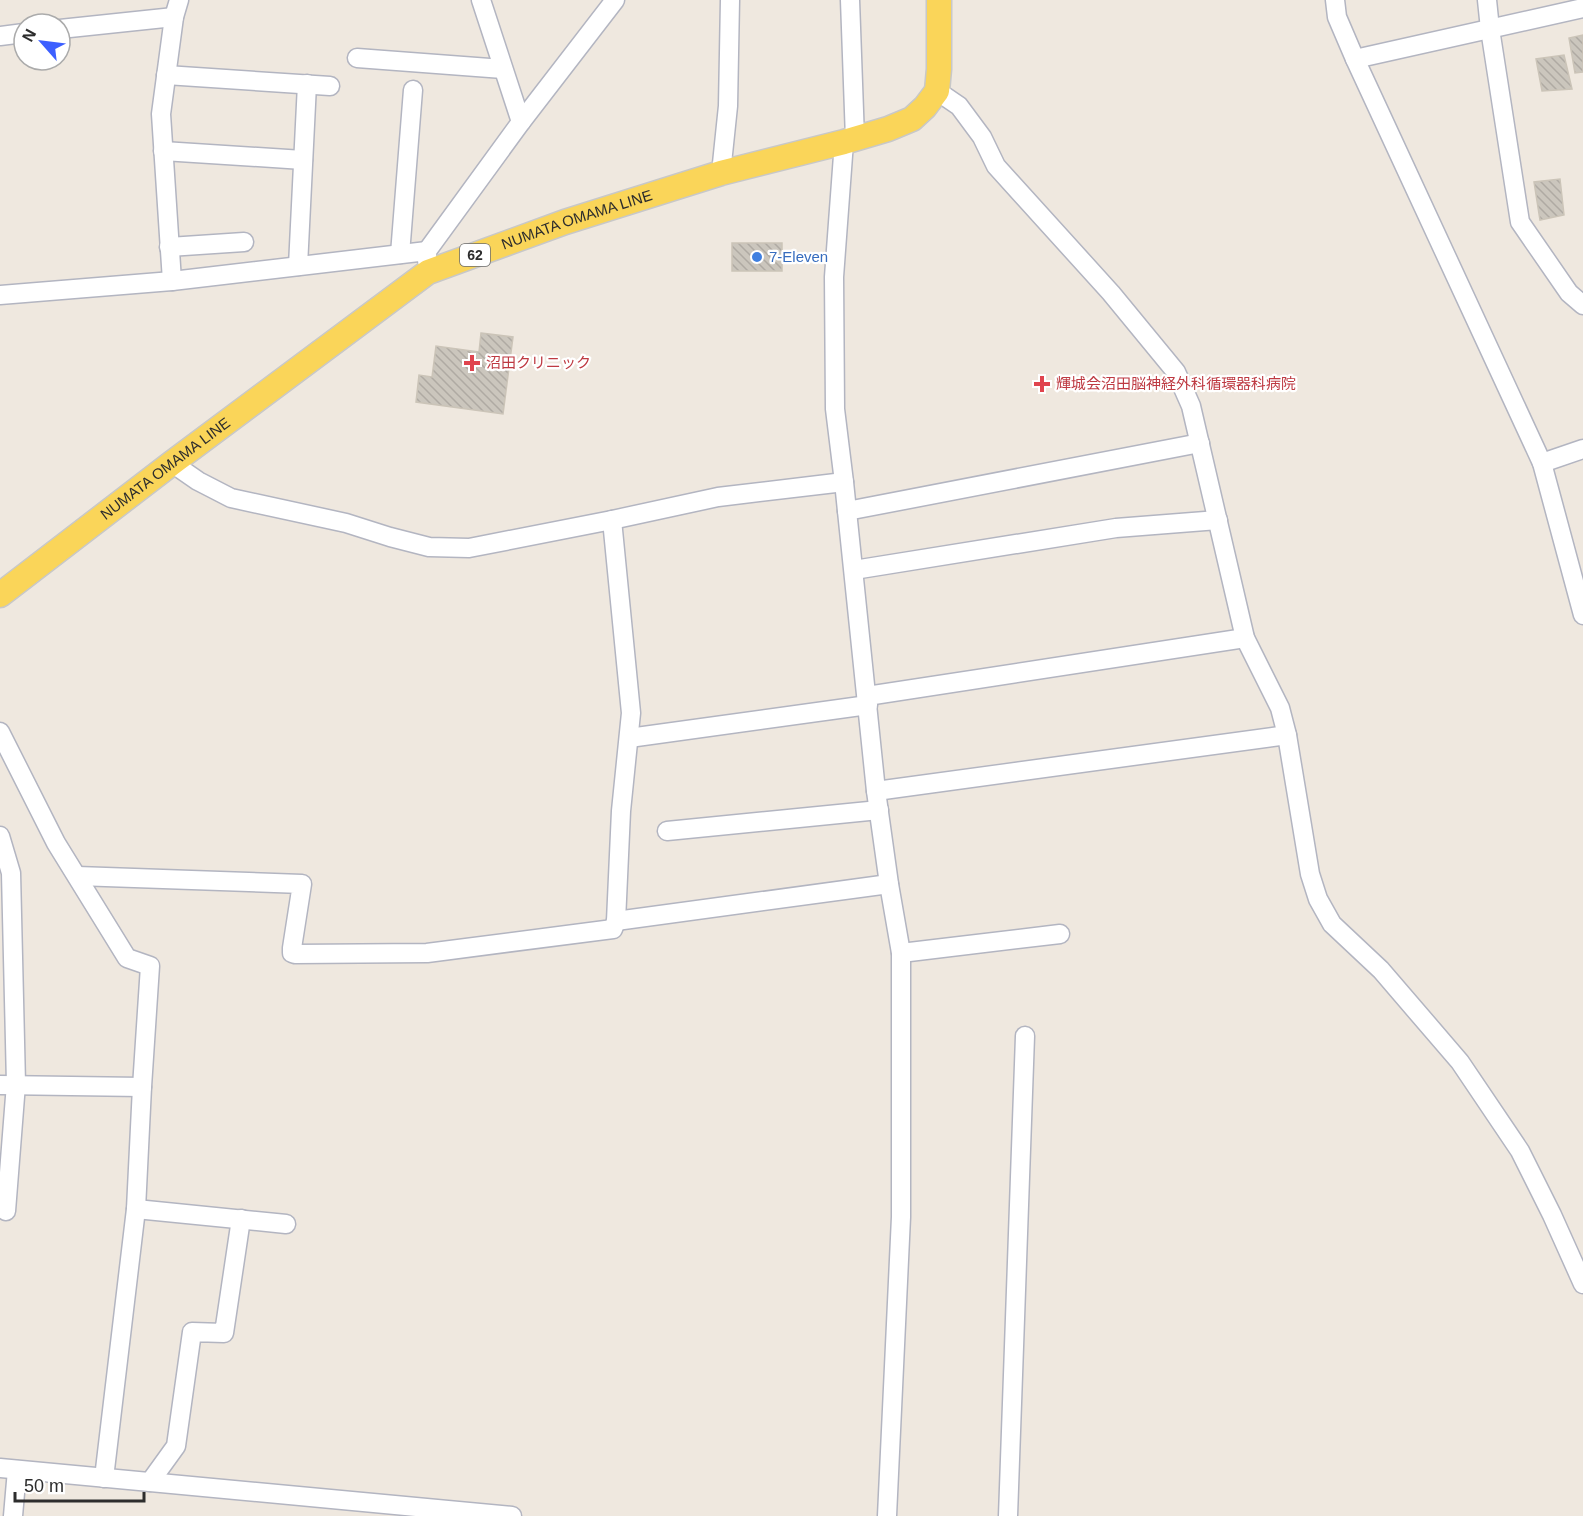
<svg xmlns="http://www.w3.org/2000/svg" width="1583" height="1516" viewBox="0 0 1583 1516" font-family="Helvetica,'Noto Sans JP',sans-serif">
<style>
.building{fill:url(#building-back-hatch);stroke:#cbc4b8;stroke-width:1.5}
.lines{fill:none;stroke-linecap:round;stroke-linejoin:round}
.minor-casing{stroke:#b3b5c1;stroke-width:21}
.major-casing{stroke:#c8c8c8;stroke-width:27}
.minor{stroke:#fff;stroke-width:18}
.major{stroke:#fad559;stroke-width:24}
.shop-dot{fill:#3f7fe0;stroke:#fff;stroke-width:2}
.health-dot{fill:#e0444e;stroke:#fff;stroke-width:2}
.labels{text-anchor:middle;stroke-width:4.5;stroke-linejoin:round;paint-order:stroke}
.shield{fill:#fff;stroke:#6c6c6c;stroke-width:1.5}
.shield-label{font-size:14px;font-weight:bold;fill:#2d2d2d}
.street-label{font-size:15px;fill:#2d2d2d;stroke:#fff}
.shop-label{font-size:15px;fill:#366cbe;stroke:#fff;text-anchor:start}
.health-label{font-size:15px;fill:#be3a42;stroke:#fff;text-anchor:start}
</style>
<defs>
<pattern id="building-back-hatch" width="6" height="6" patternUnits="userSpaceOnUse" patternTransform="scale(1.5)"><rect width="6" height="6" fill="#cbc6bd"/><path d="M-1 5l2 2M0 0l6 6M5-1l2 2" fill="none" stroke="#afaaa3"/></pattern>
</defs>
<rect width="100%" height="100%" fill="#efe8df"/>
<!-- building -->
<g class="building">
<path d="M 1583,35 L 1583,72 L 1575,73 L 1569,38 Z"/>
<path d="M 1564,55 L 1572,89 L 1542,91 L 1536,59 Z"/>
<path d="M 1560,179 L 1564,215 L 1540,220 L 1534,182 Z"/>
<rect x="732" y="243" width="50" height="28"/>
<path d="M 481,333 L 513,337 L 503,414 L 416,402 L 419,375 L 432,377 L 436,346 L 479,352 Z"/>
</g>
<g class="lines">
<!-- minor casing -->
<g class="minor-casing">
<g id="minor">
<path d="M 850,0 L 855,139"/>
<path d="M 1335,0 L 1337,17 L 1355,59 L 1542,463 L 1583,615"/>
<path d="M 1487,0 L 1490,29 L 1520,222 L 1569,293 L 1583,305"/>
<path d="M 60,29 L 174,17"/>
<path d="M 0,36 L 24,33"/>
<path d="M 357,58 L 503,69"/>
<path d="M 1355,59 L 1583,8"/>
<path d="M 166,75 L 330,86"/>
<path d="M 937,91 L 959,106 L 982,137 L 996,166 L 1111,293 L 1176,372 L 1191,406 L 1245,638 L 1280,708 L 1287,735 L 1310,874 L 1318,899 L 1332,924 L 1381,970 L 1460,1062 L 1520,1151 L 1552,1215 L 1583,1284"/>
<path d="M 521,122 L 615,0"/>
<path d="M 844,142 L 834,277 L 835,409 L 844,482 L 876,791 L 889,884 L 901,953 L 901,1217 L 887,1516"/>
<path d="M 163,151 L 303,160"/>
<path d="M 721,173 L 728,106 L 730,0"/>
<path d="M 169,247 L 244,242"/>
<path d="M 400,254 L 413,90"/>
<path d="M 427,261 L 427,251 L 521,122 L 481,0"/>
<path d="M 298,266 L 307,84"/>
<path d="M 172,281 L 161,114 L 174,17 L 179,0"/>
<path d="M 0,295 L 172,281 L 427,251"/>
<path d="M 172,463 L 198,481 L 231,498 L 346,523 L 390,537 L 429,547 L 469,548 L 612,520 L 718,497 L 844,482"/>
<path d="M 1542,463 L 1583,449"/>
<path d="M 847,511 L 1200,443"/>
<path d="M 854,570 L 1116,528 L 1218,520"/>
<path d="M 867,696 L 1245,638"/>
<path d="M 0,732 L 56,843 L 127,958 L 150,966 L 142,1087 L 136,1209 L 104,1478"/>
<path d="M 629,738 L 868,705"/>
<path d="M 876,791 L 1287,735"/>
<path d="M 667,831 L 879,810"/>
<path d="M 0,836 L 11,873 L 16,1084 L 6,1211"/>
<path d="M 77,876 L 302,884 L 292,948 L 292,953 L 295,954 L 427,953 L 613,929 L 616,921 L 621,811 L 631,713 L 612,520"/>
<path d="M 616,921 L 889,884"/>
<path d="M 901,953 L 1060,934"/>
<path d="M 0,1085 L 142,1087"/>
<path d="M 136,1209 L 286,1224"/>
<path d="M 0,1468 L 512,1516"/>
<path d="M 150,1482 L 176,1446 L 192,1332 L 224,1333 L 241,1219"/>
<path d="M 13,1516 L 17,1470"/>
<path d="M 1008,1516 L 1025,1036"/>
</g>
</g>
<!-- major casing -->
<g class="major-casing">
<g id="major">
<path id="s1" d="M 0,595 L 172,463 L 428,272 L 565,222 L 721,173 L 844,142 L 888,129 L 912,119 L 925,107 L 937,91 L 939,69 L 939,0"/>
</g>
</g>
<!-- minor -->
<use href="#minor" class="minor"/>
<!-- major -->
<use href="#major" class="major"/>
</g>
<!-- markers -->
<circle class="shop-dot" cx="757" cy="257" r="6"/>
<g class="health-dot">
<path d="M469 354h6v6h6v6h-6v6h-6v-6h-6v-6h6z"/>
<path d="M1039 375h6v6h6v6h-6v6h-6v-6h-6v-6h6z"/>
</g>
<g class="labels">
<!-- shield labels -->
<rect class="shield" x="460" y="244" width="30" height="22" rx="4.5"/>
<g class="shield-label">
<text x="475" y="260">62</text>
</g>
<!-- street labels -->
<g class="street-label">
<text dy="5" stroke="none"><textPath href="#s1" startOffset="694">NUMATA OMAMA LINE</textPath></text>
<text dy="5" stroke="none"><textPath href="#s1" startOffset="208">NUMATA OMAMA LINE</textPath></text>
</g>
<!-- shop labels -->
<g class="shop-label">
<text x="769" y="262">7-Eleven</text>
</g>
<!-- health labels -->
<g class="health-label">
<text x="486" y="368">沼田クリニック</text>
<text x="1056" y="389">輝城会沼田脳神経外科循環器科病院</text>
</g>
</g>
<!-- north arrow -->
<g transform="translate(42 42) rotate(298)"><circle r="28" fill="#ffffff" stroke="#ababab" stroke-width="1.5"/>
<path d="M0-4.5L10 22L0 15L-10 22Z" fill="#3c5fff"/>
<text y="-9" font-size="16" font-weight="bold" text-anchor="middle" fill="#2d2d2d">N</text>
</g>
<!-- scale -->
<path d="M15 1492v9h129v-9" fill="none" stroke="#2d2d2d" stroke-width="3"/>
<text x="24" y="1492" font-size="18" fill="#2d2d2d" stroke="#ffffff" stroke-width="4.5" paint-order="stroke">50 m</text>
</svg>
